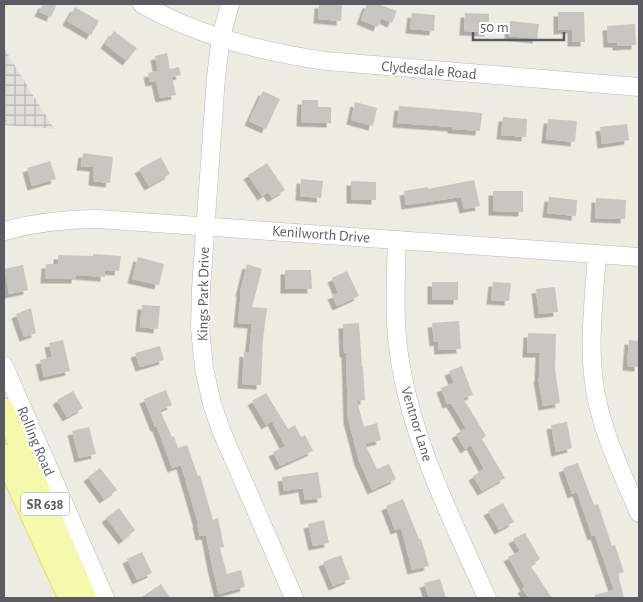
<svg xmlns="http://www.w3.org/2000/svg" width="643" height="602" viewBox="0 0 643 602" font-family="'Alegreya Sans',sans-serif">
<style>
.industrial{fill:url(#industrial-grid)}
.building{fill:#c8c6c0;filter:url(#shadow)}
.lines{fill:none;stroke-linecap:round;stroke-linejoin:round}
.minor-casing{stroke:#b8b9be;stroke-width:19}
.major-casing{stroke:#e6dc61;stroke-width:23}
.minor{stroke:#fff;stroke-width:18}
.major{stroke:#f5f9ab;stroke-width:21}
.labels{text-anchor:middle;stroke-width:4;stroke-linejoin:round;paint-order:stroke}
.shield{fill:#fff;stroke:#8c8d91;stroke-width:1}
.shield-label{font-size:14px;font-weight:bold;fill:#5b5c62}
.street-label{font-size:15px;fill:#5b5c62;stroke:#fff}
</style>
<defs>
<pattern id="industrial-grid" width="8" height="8" patternUnits="userSpaceOnUse" patternTransform="scale(1.25)"><rect width="8" height="8" fill="#e0dfda"/><path d="M0 4h8M4 0v8" fill="none" stroke="#b9b8b4"/></pattern>
<filter id="shadow"><feDropShadow dx="-4.5" dy="4.5" stdDeviation="0" flood-color="#0004"/></filter>
</defs>
<rect width="100%" height="100%" fill="#ecece2"/>
<!-- industrial -->
<path class="industrial" d="M 4,48 L 49,121 L 55,129 L 4,125 Z"/>
<!-- building -->
<g class="building">
<path d="M 43,4 L 57,4 L 51,17 L 39,12 Z"/>
<path d="M 319,4 L 342,4 L 341,21 L 318,19 Z"/>
<path d="M 367,4 L 378,4 L 397,11 L 392,23 L 381,18 L 378,27 L 361,20 Z"/>
<path d="M 75,7 L 99,21 L 91,35 L 67,21 Z"/>
<path d="M 558,12 L 584,12 L 585,42 L 572,42 L 572,29 L 558,30 Z"/>
<path d="M 412,13 L 435,15 L 434,31 L 410,29 Z"/>
<path d="M 465,13 L 489,14 L 489,32 L 464,31 Z"/>
<path d="M 510,21 L 539,24 L 537,39 L 509,36 Z"/>
<path d="M 635,24 L 636,45 L 617,46 L 617,43 L 608,43 L 607,26 Z"/>
<path d="M 114,31 L 137,48 L 127,61 L 105,44 Z"/>
<path d="M 167,53 L 170,69 L 179,67 L 181,75 L 172,77 L 176,95 L 160,98 L 156,81 L 150,82 L 148,73 L 158,71 L 155,56 Z"/>
<path d="M 263,91 L 280,99 L 266,129 L 249,121 Z"/>
<path d="M 302,100 L 318,100 L 318,107 L 331,107 L 331,123 L 301,122 Z"/>
<path d="M 355,102 L 377,108 L 373,126 L 351,120 Z"/>
<path d="M 399,106 L 482,113 L 480,131 L 452,129 L 452,127 L 397,123 Z"/>
<path d="M 503,117 L 527,119 L 526,137 L 501,135 Z"/>
<path d="M 548,119 L 577,121 L 575,142 L 546,139 Z"/>
<path d="M 627,124 L 629,140 L 602,144 L 600,127 Z"/>
<path d="M 83,153 L 113,157 L 110,183 L 93,181 L 94,167 L 81,166 Z"/>
<path d="M 161,157 L 170,174 L 149,186 L 139,169 Z"/>
<path d="M 50,161 L 56,179 L 32,186 L 27,168 Z"/>
<path d="M 267,163 L 285,190 L 272,198 L 268,192 L 262,196 L 248,175 Z"/>
<path d="M 301,179 L 323,181 L 321,198 L 300,196 Z"/>
<path d="M 474,180 L 480,206 L 464,209 L 461,197 L 406,205 L 404,191 L 428,187 L 428,189 Z"/>
<path d="M 351,181 L 376,182 L 376,200 L 351,199 Z"/>
<path d="M 493,191 L 523,191 L 523,212 L 493,211 Z"/>
<path d="M 549,197 L 577,200 L 576,216 L 547,213 Z"/>
<path d="M 596,198 L 626,200 L 625,219 L 595,218 Z"/>
<path d="M 93,254 L 121,256 L 119,271 L 105,270 L 105,277 L 76,275 L 76,279 L 45,279 L 46,264 L 58,264 L 58,255 L 93,256 Z"/>
<path d="M 138,257 L 164,264 L 159,285 L 132,279 Z"/>
<path d="M 247,264 L 262,269 L 252,307 L 267,308 L 263,339 L 261,385 L 242,384 L 244,352 L 249,353 L 252,324 L 238,323 L 241,292 L 240,292 Z"/>
<path d="M 23,265 L 28,290 L 9,294 L 4,269 Z"/>
<path d="M 285,270 L 311,270 L 312,289 L 285,289 Z"/>
<path d="M 347,271 L 359,296 L 337,306 L 332,295 L 338,293 L 332,278 Z"/>
<rect x="432" y="282" width="26" height="18"/>
<path d="M 493,282 L 511,283 L 509,301 L 491,300 Z"/>
<path d="M 555,287 L 558,312 L 539,314 L 536,289 Z"/>
<path d="M 142,305 L 160,306 L 158,329 L 140,327 Z"/>
<path d="M 31,308 L 36,333 L 24,337 L 16,314 Z"/>
<path d="M 459,321 L 461,349 L 439,350 L 438,341 L 434,342 L 432,323 Z"/>
<path d="M 359,323 L 362,367 L 363,367 L 365,400 L 357,401 L 364,427 L 377,423 L 381,440 L 365,444 L 377,469 L 389,464 L 396,479 L 372,490 L 359,461 L 348,419 L 346,353 L 344,353 L 343,324 Z"/>
<path d="M 528,333 L 556,334 L 555,369 L 560,403 L 543,406 L 538,377 L 539,377 L 540,353 L 527,353 Z"/>
<path d="M 63,340 L 70,371 L 44,377 L 40,360 L 52,357 L 49,343 Z"/>
<path d="M 629,340 L 639,341 L 639,367 L 627,366 Z"/>
<path d="M 160,346 L 164,360 L 140,367 L 135,353 Z"/>
<path d="M 462,366 L 473,395 L 463,398 L 486,436 L 482,439 L 505,478 L 482,491 L 473,476 L 484,469 L 471,445 L 465,449 L 456,434 L 466,428 L 451,403 L 447,404 L 441,388 L 454,383 L 449,371 Z"/>
<path d="M 166,390 L 172,405 L 160,410 L 172,437 L 174,436 L 178,448 L 187,445 L 198,476 L 200,475 L 213,520 L 218,518 L 224,547 L 220,548 L 227,574 L 241,570 L 245,587 L 219,594 L 212,566 L 212,565 L 206,535 L 200,536 L 197,523 L 198,523 L 181,465 L 172,468 L 157,427 L 155,427 L 144,399 Z"/>
<path d="M 73,391 L 83,408 L 67,417 L 57,400 Z"/>
<path d="M 266,393 L 288,429 L 295,425 L 301,437 L 305,435 L 313,451 L 280,466 L 273,452 L 285,446 L 272,421 L 266,425 L 252,401 Z"/>
<path d="M 567,422 L 572,448 L 556,452 L 551,425 Z"/>
<path d="M 89,427 L 96,454 L 79,458 L 72,431 Z"/>
<path d="M 578,463 L 594,505 L 598,504 L 612,546 L 615,545 L 624,572 L 618,574 L 624,598 L 595,598 L 595,595 L 614,590 L 595,535 L 592,536 L 577,492 L 572,494 L 563,468 Z"/>
<path d="M 100,468 L 117,490 L 104,499 L 88,477 Z"/>
<path d="M 318,472 L 322,498 L 305,500 L 303,488 L 284,491 L 282,477 Z"/>
<path d="M 403,499 L 419,539 L 421,539 L 429,566 L 412,570 L 401,528 L 395,530 L 386,506 Z"/>
<path d="M 503,503 L 514,522 L 499,530 L 488,511 Z"/>
<path d="M 119,508 L 135,530 L 123,540 L 106,518 Z"/>
<path d="M 324,520 L 329,543 L 313,546 L 308,524 Z"/>
<path d="M 525,533 L 540,559 L 530,565 L 552,598 L 529,598 L 522,589 L 525,587 L 508,557 L 520,551 L 513,539 Z"/>
<path d="M 142,552 L 152,573 L 137,580 L 127,559 Z"/>
<path d="M 341,555 L 350,579 L 333,586 L 323,562 Z"/>
<path d="M 440,579 L 446,598 L 429,598 L 424,583 Z"/>
<path d="M 161,584 L 170,598 L 140,598 L 154,589 Z"/>
</g>
<g class="lines">
<!-- minor casing -->
<g class="minor-casing">
<g id="minor">
<path d="M 142,4 C 197,36 263,52 326,61 L 639,87"/>
<path d="M 230,4 L 221,37 L 216,77 L 201,289 L 200,328 L 204,368 L 212,404 L 221,430 L 294,598"/>
<path d="M 4,231 C 37,222 64,219 98,219 L 639,257"/>
<path d="M 397,240 C 396,272 394,305 397,338 C 406,430 450,515 487,598"/>
<path d="M 597,254 C 594,301 587,349 596,395 C 604,437 623,475 639,513"/>
<path d="M 4,366 L 105,598"/>
</g>
</g>
<!-- major casing -->
<g class="major-casing">
<g id="major">
<path d="M 4,409 L 86,598"/>
<path d="M 4,455 L 69,598"/>
</g>
</g>
<!-- minor -->
<use href="#minor" class="minor"/>
<!-- major -->
<use href="#major" class="major"/>
</g>
<g class="labels">
<!-- shield labels -->
<rect class="shield" x="21" y="492.5" width="48" height="23" rx="4"/>
<g class="shield-label">
<text x="45" y="509">SR 638</text>
</g>
<!-- street labels -->
<g class="street-label">
<text transform="translate(429 70) rotate(5)" y="5">Clydesdale Road</text>
<text transform="translate(321 234) rotate(4)" y="5">Kenilworth Drive</text>
<text transform="translate(203 294) rotate(-89)" y="5">Kings Park Drive</text>
<text transform="translate(417 424) rotate(73)" y="5">Ventnor Lane</text>
<text transform="translate(36 441) rotate(67)" y="5">Rolling Road</text>
</g>
</g>
<!-- border -->
<rect width="643" height="602" fill="none" stroke="#5b5c62" stroke-width="10"/>
<!-- scale -->
<path d="M473 32v8h91v-8" fill="none" stroke="#5b5c62" stroke-width="2.5"/>
<text x="480" y="32" font-size="15" fill="#5b5c62" stroke="#ffffff" stroke-width="4" paint-order="stroke">50 m</text>
</svg>
